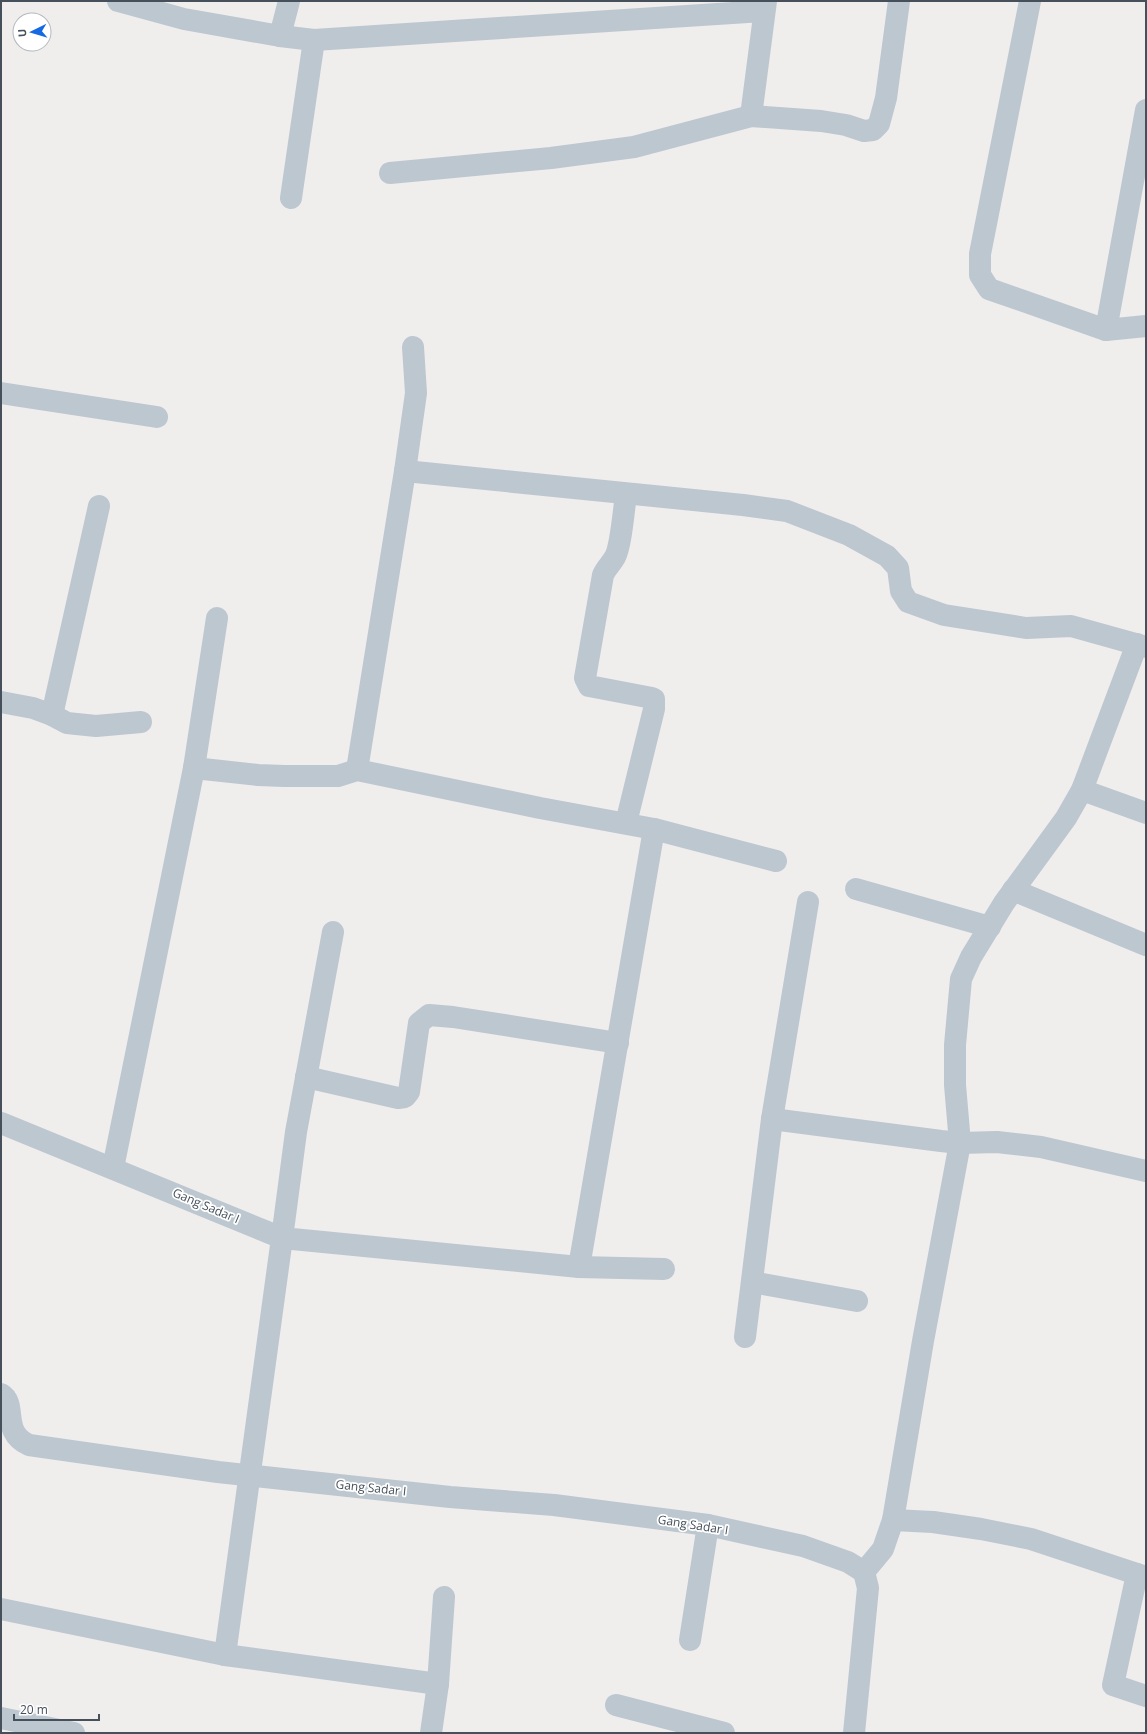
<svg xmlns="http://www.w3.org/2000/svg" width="1147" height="1734" viewBox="0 0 1147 1734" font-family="'Open Sans',sans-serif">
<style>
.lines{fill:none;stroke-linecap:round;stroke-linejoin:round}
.street{stroke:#bdc7d0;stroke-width:22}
.labels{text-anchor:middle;stroke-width:3.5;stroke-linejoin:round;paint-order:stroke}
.street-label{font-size:12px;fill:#45505b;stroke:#fff}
</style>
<rect width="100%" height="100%" fill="#f0eded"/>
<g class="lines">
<!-- street -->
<g class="street">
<path d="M 118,1 L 184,19 L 280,36 L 314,40 L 764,11"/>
<path d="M 1030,1 L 980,254 L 980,275 L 989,289 L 1106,330 L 1146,326"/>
<path d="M 280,36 L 289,1"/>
<path d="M 751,116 L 766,1"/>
<path d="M 390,173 L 551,158 L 634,147 L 751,116 L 821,121 L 846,125 L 864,131 L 873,130 L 879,124 L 886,98 L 899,1"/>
<path d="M 291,198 L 314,40"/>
<path d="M 1106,330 L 1146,110"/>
<path d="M 1,393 L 157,417"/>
<path d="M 405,471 L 743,505 L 787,511 L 849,535 L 887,556 L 898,568 L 901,591 L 908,602 L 944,615 L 1026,628 L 1071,626 L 1146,647"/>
<path d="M 1,702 L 33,708 L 52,715 L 99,506"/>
<path d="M 52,715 L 67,723 L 96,726 L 141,722"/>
<path d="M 194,768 L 217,618"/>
<path d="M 357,770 L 405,471 L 416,393 L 413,347"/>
<path d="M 1082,790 L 1146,813"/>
<path d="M 626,823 L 654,709 L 654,699 L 652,698 L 589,686 L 585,678 L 603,575 C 606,568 611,564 615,557 C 621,546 624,508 626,494"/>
<path d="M 856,889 L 990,927"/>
<path d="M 1013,890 L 1146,945"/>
<path d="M 333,932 L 296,1132 L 282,1238 L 579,1267 L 664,1269"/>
<path d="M 306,1077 L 398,1098 L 405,1097 L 409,1092 L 419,1023 L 429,1015 L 453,1017 L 618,1043"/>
<path d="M 772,1119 L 941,1141 L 960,1143 L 997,1142 L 1041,1147 L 1146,1171"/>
<path d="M 1,1123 L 282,1238 C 264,1377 245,1516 225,1655"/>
<path d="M 113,1168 L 194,768 L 258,775 L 284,776 L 338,776 L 357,770 L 540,808 L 654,829 L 776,861"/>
<path d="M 579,1267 L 654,829"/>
<path d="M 752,1282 L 857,1301"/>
<path d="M 745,1337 L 772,1119 L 808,902"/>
<path d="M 1,1394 C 18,1404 0,1432 29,1445 L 218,1472 L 450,1497 L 554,1505 L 708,1525 L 803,1546 L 848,1562 L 864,1572 L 868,1588 L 854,1733"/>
<path d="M 893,1520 L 933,1522 L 981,1529 L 1031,1539 L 1146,1577"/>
<path d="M 864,1572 L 883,1549 L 893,1520 L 923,1341 L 960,1143 L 955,1085 L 955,1045 L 961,979 L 971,957 L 1004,903 L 1066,818 L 1082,790 L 1137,644"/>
<path d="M 1137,1574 L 1113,1685 L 1146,1696"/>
<path d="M 1,1609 L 225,1655 L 438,1684 L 431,1733"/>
<path d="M 690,1640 L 708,1525"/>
<path d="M 438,1684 L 444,1597"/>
<path d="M 616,1705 L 724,1733"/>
<path d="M 1,1718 L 74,1733"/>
</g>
</g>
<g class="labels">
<!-- street labels -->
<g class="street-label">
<text transform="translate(206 1206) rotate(23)" y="4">Gang Sadar I</text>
<text transform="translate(371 1488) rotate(6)" y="4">Gang Sadar I</text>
<text transform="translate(693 1525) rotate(9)" y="4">Gang Sadar I</text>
</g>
</g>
<!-- border -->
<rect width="1147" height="1734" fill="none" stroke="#45505b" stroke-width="4"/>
<!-- north arrow -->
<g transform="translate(32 32) rotate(265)"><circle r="19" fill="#ffffff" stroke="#b5b9bd"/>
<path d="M0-3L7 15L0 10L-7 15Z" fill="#1569e2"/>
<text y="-6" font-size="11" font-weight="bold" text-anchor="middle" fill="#45505b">U</text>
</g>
<!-- scale -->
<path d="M14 1714v6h85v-6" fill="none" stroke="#45505b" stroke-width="2"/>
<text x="20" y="1714" font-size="12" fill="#45505b" stroke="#ffffff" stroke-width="3" paint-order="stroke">20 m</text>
</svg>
